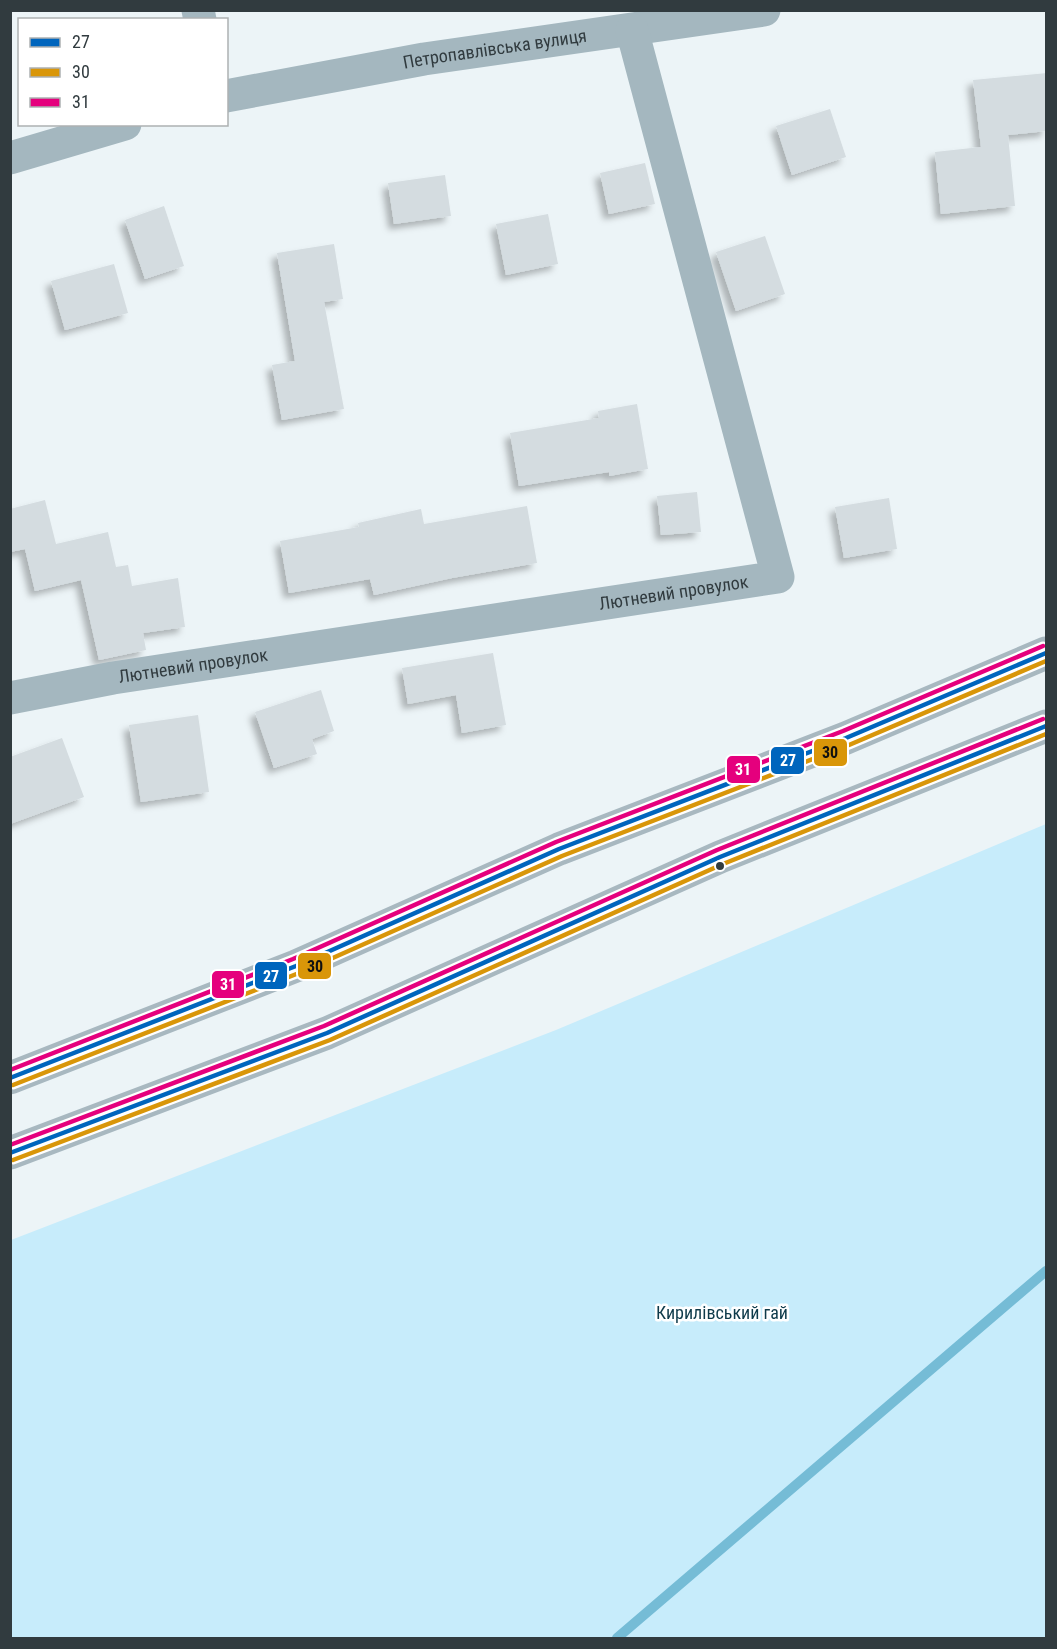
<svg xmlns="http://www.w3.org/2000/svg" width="1057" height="1649" viewBox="0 0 1057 1649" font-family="'Roboto Condensed',sans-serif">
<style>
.green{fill:#c7ecfb}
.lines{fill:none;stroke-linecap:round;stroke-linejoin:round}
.stream{stroke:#75bcd6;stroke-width:10}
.building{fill:#d4dce0;filter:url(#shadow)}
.minor{stroke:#a4b7bf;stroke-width:33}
.major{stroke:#a8b8c0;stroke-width:33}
.bus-1-casing{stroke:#fff;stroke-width:9}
.bus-2-casing{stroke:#fff;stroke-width:9}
.bus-3-casing{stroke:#fff;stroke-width:9}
.bus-1{stroke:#0065bd;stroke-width:4.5}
.bus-2{stroke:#d99609;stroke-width:4.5}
.bus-3{stroke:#e5007d;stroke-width:4.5}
.bus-dot{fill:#313b3f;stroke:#fff;stroke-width:2}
.labels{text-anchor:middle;stroke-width:5;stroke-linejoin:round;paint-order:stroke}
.street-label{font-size:18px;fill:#313b3f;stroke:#fff}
.park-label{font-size:18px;fill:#0e3a4a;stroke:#fff}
.line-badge{stroke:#fff;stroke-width:2}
.badge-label{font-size:16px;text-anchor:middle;font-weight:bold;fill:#fff}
.pale-badge-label{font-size:16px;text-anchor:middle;font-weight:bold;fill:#111}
</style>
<defs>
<filter id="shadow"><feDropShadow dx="-5.5" dy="5.5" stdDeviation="3" flood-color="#0004"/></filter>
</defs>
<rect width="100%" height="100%" fill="#ecf4f7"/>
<!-- green -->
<path class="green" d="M 1046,824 L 1046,1638 L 11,1638 L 11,1240 L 556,1030 Z"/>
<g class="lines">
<!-- stream -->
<path class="stream" d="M 617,1638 L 1046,1271"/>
</g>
<!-- building -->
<g class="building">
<path d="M 1047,73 L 1047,131 L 1008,135 L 1015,206 L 941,214 L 935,152 L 981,147 L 973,80 Z"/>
<path d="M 830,109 L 846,157 L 792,175 L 776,126 Z"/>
<path d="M 645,163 L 655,204 L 609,214 L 600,173 Z"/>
<path d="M 445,175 L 451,216 L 394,224 L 388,183 Z"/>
<path d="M 164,206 L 184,266 L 145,279 L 125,220 Z"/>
<path d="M 548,214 L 558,264 L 506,275 L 496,224 Z"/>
<path d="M 765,236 L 785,294 L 736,311 L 716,252 Z"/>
<path d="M 334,244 L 343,299 L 324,302 L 344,409 L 282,420 L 272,365 L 295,361 L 277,253 Z"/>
<path d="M 114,264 L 128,313 L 65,330 L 51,281 Z"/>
<path d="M 637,404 L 648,469 L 609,476 L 609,472 L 519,486 L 510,433 L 599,418 L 598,411 Z"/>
<path d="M 697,492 L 701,532 L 661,535 L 657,496 Z"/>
<path d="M 889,498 L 897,549 L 844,558 L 835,507 Z"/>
<path d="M 45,500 L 56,544 L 108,532 L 116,567 L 128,565 L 132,586 L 178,578 L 185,627 L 143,633 L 146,650 L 99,660 L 81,580 L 35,591 L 25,549 L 10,552 L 10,509 Z"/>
<path d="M 527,506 L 537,563 L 452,578 L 374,595 L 370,579 L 289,593 L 280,541 L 359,527 L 358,523 L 421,509 L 424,524 Z"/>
<path d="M 493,653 L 506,725 L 462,733 L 456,695 L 408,704 L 402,668 Z"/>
<path d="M 321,690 L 334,731 L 312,739 L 317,754 L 274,768 L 255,712 Z"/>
<path d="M 198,715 L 209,792 L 141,802 L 129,725 Z"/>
<path d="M 62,738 L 84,797 L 10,824 L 10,757 Z"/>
</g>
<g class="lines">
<!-- minor -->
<g class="minor">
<path d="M 198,10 L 200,20"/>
<path id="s1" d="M 226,96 L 424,59 L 764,10"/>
<path d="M 10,158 L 125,124"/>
<path id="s2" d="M 10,698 L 113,678 L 778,577 L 632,30"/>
</g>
<!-- major -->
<g class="major">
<path d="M 10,1078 L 296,966 L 559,849 L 846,738 L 1046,653"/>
<path d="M 10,1153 L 327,1033 L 720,857 L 1046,726"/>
</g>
<!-- bus-1 casing -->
<g class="bus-1-casing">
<g id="bus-1">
<path d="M 10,1078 L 296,966 L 559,849 L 846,738 L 1046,653"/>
<path d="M 10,1153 L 327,1033 L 720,857 L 1046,726"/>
</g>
</g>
<!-- bus-2 casing -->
<g class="bus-2-casing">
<g id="bus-2">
<path d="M 13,1085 L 299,973 L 562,856 L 849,745 L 1046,661"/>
<path d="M 13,1160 L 330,1040 L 723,864 L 1046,734"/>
</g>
</g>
<!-- bus-3 casing -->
<g class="bus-3-casing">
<g id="bus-3">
<path d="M 10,1070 L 293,959 L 556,842 L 843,731 L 1043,646"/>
<path d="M 10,1145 L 324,1026 L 717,850 L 1043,719"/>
</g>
</g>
<!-- bus-1 -->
<use href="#bus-1" class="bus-1"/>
<!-- bus-2 -->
<use href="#bus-2" class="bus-2"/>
<!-- bus-3 -->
<use href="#bus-3" class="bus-3"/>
</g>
<!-- markers -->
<circle class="bus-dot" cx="720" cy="866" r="5"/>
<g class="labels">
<!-- street labels -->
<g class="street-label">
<text dy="6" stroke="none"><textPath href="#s1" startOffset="273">Петропавлівська вулиця</textPath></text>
<text dy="6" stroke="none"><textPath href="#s2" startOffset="672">Лютневий провулок</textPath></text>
<text dy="6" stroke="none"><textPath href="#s2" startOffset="186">Лютневий провулок</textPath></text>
</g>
<!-- park labels -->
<g class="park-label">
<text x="722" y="1319">Кирилівський гай</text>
</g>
</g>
<g class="line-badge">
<rect x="813" y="738" width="35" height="29" rx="6" fill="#d99609"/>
<rect x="770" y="746" width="35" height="29" rx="6" fill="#0065bd"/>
<rect x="726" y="755" width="35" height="29" rx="6" fill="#e5007d"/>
<rect x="297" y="952" width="35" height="28" rx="6" fill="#d99609"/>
<rect x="254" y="961" width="34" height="29" rx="6" fill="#0065bd"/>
<rect x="211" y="970" width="34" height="29" rx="6" fill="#e5007d"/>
</g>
<g class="badge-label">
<text x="788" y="766">27</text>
<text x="743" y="775">31</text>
<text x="271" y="982">27</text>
<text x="228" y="990">31</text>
</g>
<g class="pale-badge-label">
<text x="830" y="758">30</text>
<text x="315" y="972">30</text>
</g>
<!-- border -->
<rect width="1057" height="1649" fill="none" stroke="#313b3f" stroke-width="24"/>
<!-- legend -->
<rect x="18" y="18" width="210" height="108" fill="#ffffff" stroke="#adb1b2" stroke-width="1.5"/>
<rect x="30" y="38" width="30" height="9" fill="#0065bd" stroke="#adb1b2" stroke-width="1.5"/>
<text x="72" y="48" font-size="18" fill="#313b3f">27</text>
<rect x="30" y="68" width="30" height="9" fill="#d99609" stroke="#adb1b2" stroke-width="1.5"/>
<text x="72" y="78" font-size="18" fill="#313b3f">30</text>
<rect x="30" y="98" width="30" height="9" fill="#e5007d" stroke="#adb1b2" stroke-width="1.5"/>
<text x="72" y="108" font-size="18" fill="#313b3f">31</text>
</svg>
